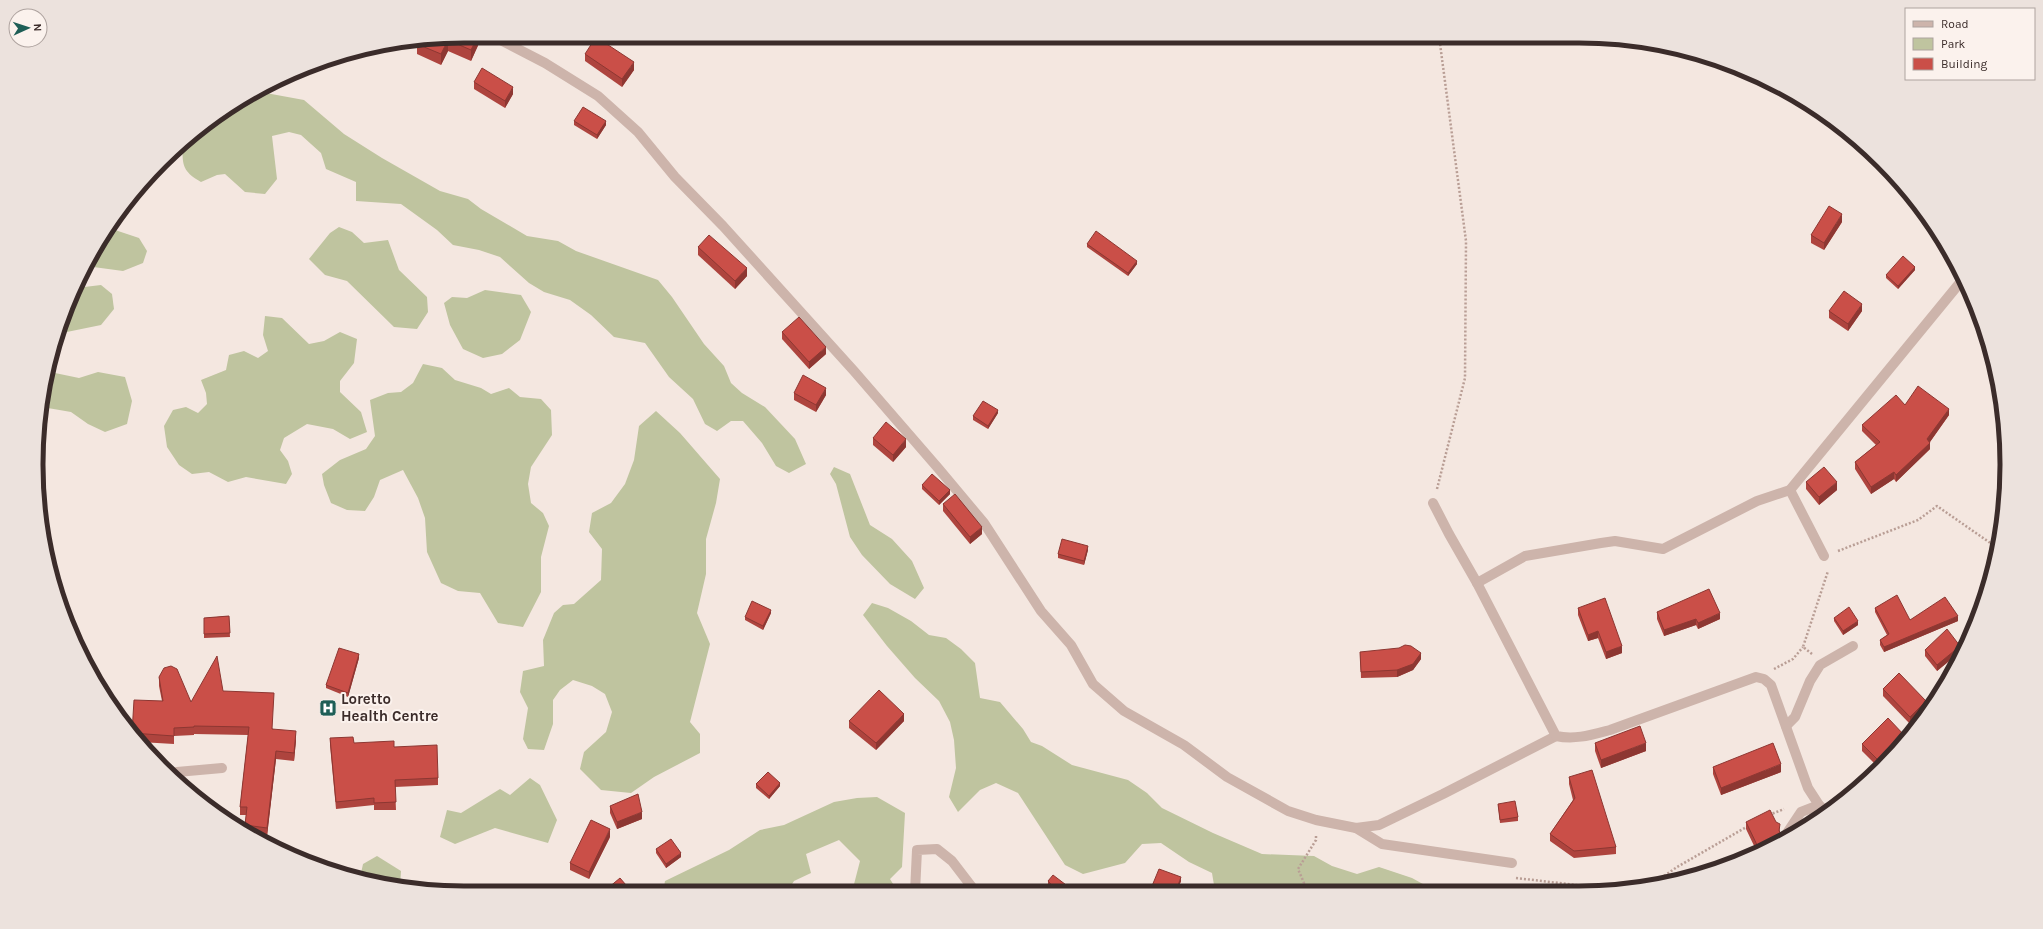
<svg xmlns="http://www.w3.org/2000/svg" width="2043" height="929" viewBox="0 0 2043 929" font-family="Karla,sans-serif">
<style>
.green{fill:#bfc49f}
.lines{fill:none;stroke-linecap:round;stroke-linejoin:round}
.path{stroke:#b99e95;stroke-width:2.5;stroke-dasharray:2 2;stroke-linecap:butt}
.lane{stroke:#cdb4ab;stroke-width:10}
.street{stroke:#cdb4ab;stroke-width:10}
.wall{fill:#ae443e}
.shaded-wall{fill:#8d3732}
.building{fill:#ca4f48;stroke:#8d3732}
.labels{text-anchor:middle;stroke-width:4;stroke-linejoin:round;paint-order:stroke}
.poi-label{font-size:15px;font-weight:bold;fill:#3b2c2a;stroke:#fbf2ed;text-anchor:start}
.rim{fill:none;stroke:#3b2c2a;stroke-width:5}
</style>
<rect width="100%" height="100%" fill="#f4e7e0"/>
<!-- green -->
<g class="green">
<path d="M 255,91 L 304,100 L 344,134 L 382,158 L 440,191 L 468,199 L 481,209 L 527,236 L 558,241 L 576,251 L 658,280 L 672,297 L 704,344 L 724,366 L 731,383 L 742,393 L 765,407 L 795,439 L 806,464 L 789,473 L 776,466 L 762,443 L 743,421 L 731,421 L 717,431 L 705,424 L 693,399 L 669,377 L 645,343 L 614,337 L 591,315 L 570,300 L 544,292 L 529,283 L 500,257 L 479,250 L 453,245 L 437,230 L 401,204 L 356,201 L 356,182 L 326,169 L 321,153 L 301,135 L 289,132 L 272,136 L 277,179 L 265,194 L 245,192 L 225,174 L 217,175 L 201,182 C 181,171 182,163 183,141 Z"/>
<path d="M 339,227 L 352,232 L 364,243 L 388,240 L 399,270 L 427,297 L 428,312 L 417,329 L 394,327 L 347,281 L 325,275 L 309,259 L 330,233 Z"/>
<path d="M 109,228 L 139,238 L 147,251 L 143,263 L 123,271 L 86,266 L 93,250 Z"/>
<path d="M 101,285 L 112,294 L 114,309 L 101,325 L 57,334 L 76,288 Z"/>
<path d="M 485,290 L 521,295 L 531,312 L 520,340 L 502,354 L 483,358 L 463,349 L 450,325 L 444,303 L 452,297 L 467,298 Z"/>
<path d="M 265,316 L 282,318 L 309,344 L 324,341 L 340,332 L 357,339 L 354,363 L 340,381 L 340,392 L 361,412 L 367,432 L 350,439 L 333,429 L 307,424 L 284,438 L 280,450 L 288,461 L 292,474 L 286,484 L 246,477 L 228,482 L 209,472 L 192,474 L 179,465 L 167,447 L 164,426 L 173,410 L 186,407 L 198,413 L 207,404 L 206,393 L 201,380 L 226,370 L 229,355 L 244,351 L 258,358 L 268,351 L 263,335 Z"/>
<path d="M 423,364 L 442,368 L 455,380 L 481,388 L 491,394 L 509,388 L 520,397 L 541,399 L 551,410 L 552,435 L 531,467 L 528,484 L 531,503 L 543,513 L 549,526 L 541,557 L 541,592 L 523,627 L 498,623 L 480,593 L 458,591 L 441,583 L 427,552 L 425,518 L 418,498 L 403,470 L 380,480 L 374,497 L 365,511 L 347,510 L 331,503 L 324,485 L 322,474 L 340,460 L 366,449 L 375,436 L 370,400 L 388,393 L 401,392 L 413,383 Z"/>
<path d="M 48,367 L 55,373 L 79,378 L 98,372 L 125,377 L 132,401 L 127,424 L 105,432 L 88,424 L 71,412 L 42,407 L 44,381 Z"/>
<path d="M 656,411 L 680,433 L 720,479 L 716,503 L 706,539 L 706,574 L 697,613 L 710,644 L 690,722 L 700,734 L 700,753 L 654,777 L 631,793 L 601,790 L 580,769 L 584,752 L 606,732 L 612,712 L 605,694 L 592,686 L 573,680 L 560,690 L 553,700 L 553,724 L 544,750 L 528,749 L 523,739 L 528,708 L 520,692 L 523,671 L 544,666 L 543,640 L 554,613 L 563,605 L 574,604 L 601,580 L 602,549 L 589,532 L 592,513 L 611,503 L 625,484 L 634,460 L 639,426 Z"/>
<path d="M 834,467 L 850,474 L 870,525 L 892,539 L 912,561 L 924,588 L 915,599 L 890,584 L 862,555 L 850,537 L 836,484 L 830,474 Z"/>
<path d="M 872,603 L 888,608 L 911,621 L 929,635 L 946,638 L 961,649 L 975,663 L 980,698 L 1000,702 L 1023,729 L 1031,742 L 1042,746 L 1072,765 L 1128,780 L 1147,793 L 1162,808 L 1213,833 L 1262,854 L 1314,856 L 1332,866 L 1357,874 L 1379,867 L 1412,878 L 1432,889 L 1455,890 L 1297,890 L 1293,887 L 1289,890 L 1215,891 L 1212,873 L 1189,862 L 1161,843 L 1142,844 L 1125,863 L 1083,874 L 1065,865 L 1018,793 L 996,783 L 980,790 L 958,812 L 949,797 L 956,768 L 954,740 L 950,722 L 939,701 L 915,678 L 887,646 L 863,615 Z"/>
<path d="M 530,778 L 540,785 L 557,820 L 548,843 L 495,828 L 455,844 L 440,837 L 447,810 L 461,813 L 500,789 L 510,795 Z"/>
<path d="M 877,797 L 905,813 L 902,867 L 890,879 L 898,892 L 852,892 L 860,861 L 839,840 L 806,854 L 811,873 L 794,881 L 787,892 L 764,890 L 764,892 L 663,892 L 665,881 L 729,850 L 760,830 L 784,825 L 834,802 L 857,798 Z"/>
<path d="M 377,856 L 401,871 L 400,887 L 381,885 L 360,878 L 363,864 Z"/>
</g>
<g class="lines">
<!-- path -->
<g class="path">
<path d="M 1437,489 L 1465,378 L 1466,241 L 1439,36"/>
<path d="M 1838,551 L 1918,520 L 1937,506 L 1999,549"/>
<path d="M 1812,654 L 1803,647 L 1828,571"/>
<path d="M 1774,669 L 1793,659 L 1803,647"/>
<path d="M 1769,815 L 1784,809"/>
<path d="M 1516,878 L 1611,889"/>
<path d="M 1651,885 L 1677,867 L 1748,826"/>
<path d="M 1627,889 L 1649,886"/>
<path d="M 1299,890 L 1304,883 L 1298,869 L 1316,840 L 1316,835"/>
</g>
<!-- lane -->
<g class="lane">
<path d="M 1786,726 L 1795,717 L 1810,681 L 1820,665 L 1853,646"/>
<path d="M 177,781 L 177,772 L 222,768"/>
<path d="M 1356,828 L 1382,844 L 1512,863"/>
<path d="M 1785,836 L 1801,812 L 1819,805"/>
<path d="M 915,892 L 917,850 L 937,849 L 952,861 L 975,891"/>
</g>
<!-- street -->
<g class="street">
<path d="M 493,36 L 545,63 L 598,96 L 638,132 L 675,177 L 723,226 L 854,371 L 938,468 L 984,523 L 1041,611 L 1071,645 L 1093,684 L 1124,711 L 1184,745 L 1227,777 L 1288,811 L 1316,820 L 1356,828 L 1379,825 L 1443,794 L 1556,736"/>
<path d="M 1790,490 L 1824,556"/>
<path d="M 1433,503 L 1449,534 L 1477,583 L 1556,736 C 1575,740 1591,735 1610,730 L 1756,677 L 1764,679 L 1771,685 L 1808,788 L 1819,805 L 1827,812"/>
<path d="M 1477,583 L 1525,556 L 1601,543 L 1615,541 L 1663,549 L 1757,501 L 1790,490 L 1963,279"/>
</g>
</g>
<!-- wall -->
<g class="wall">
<path d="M 464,36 L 482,36 L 471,61 L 448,51 L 441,65 L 417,54 L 417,47 L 410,44 L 410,41 Z"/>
<path d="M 585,54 L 634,70 L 622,87 L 585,61 Z"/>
<path d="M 474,82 L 513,94 L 505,108 L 474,89 Z"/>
<path d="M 574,121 L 606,125 L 597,139 L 574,125 Z"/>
<path d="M 1842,222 L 1824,250 L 1811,243 L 1811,235 Z"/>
<path d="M 1087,244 L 1137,264 L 1128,276 L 1087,247 Z"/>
<path d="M 698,247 L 747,276 L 735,289 L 698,255 Z"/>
<path d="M 1915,270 L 1898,289 L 1886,278 L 1886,275 Z"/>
<path d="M 1829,311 L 1862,311 L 1848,331 L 1829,318 Z"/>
<path d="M 782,332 L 826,354 L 809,369 L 782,339 Z"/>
<path d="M 794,393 L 826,395 L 816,412 L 794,400 Z"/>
<path d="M 1905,405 L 1949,415 L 1930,442 L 1930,449 L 1896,482 L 1894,479 L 1871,494 L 1855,469 L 1855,462 L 1876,445 L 1862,431 L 1862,425 Z"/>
<path d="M 998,413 L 988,429 L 973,420 L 973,416 Z"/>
<path d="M 2004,433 L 2006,455 L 1998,445 L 1998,438 Z"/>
<path d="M 873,438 L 906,447 L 893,462 L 873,445 Z"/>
<path d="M 1806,482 L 1837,490 L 1819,505 L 1806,489 Z"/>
<path d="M 922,485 L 950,494 L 939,505 L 922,489 Z"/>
<path d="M 943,504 L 982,534 L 970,544 L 943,511 Z"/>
<path d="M 1088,550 L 1084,565 L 1058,558 L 1058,554 Z"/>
<path d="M 1578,608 L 1622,653 L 1606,659 L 1598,638 L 1588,641 L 1578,615 Z"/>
<path d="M 1875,608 L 1910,620 L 1958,621 L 1884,652 L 1880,645 L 1880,640 L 1887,635 L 1875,612 Z"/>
<path d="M 1657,612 L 1720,619 L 1698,629 L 1696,625 L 1664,636 L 1657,619 Z"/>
<path d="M 771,613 L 763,630 L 745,620 L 745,617 Z"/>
<path d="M 229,616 L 230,637 L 204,638 L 204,618 Z"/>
<path d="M 1834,618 L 1858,625 L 1843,635 L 1834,621 Z"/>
<path d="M 1925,650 L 1960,652 L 1937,671 L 1925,656 Z"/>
<path d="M 1360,652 L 1421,659 L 1413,670 L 1397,677 L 1361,678 Z"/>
<path d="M 359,658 L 348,697 L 326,688 L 326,685 Z"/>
<path d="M 159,677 L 191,702 L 223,691 L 273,729 L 296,740 L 294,761 L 276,759 L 267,836 L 247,834 L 245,832 L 246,815 L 240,815 L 240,807 L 248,735 L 194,734 L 194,735 L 174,736 L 174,744 L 140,742 L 132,733 L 162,701 L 159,686 Z"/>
<path d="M 1883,689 L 1926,708 L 1910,724 L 1883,696 Z"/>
<path d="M 849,721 L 904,721 L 876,750 L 849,728 Z"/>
<path d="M 330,738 L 354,743 L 394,747 L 438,778 L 438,785 L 395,787 L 396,810 L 374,810 L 374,805 L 336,809 L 330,745 Z"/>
<path d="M 1905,738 L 1877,766 L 1862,751 L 1862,744 Z"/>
<path d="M 1595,743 L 1646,751 L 1601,768 L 1595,751 Z"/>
<path d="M 1713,767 L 1781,772 L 1721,795 L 1713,774 Z"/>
<path d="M 1569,777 L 1616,847 L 1616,854 L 1574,858 L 1550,841 L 1550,834 L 1573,800 L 1569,784 Z"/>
<path d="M 756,784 L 780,786 L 769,799 L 756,788 Z"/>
<path d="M 1498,804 L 1518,817 L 1518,821 L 1500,823 Z"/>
<path d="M 610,806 L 642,819 L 617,829 L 610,813 Z"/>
<path d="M 1746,822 L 1776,822 L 1780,832 L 1783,837 L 1757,852 L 1746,829 Z"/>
<path d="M 610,837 L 589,879 L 570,870 L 570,863 Z"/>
<path d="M 656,849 L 681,857 L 666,868 L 656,853 Z"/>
<path d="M 1048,881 L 1074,891 L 1050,891 L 1048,888 Z"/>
<path d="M 1181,881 L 1177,891 L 1155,891 L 1152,890 L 1152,886 Z"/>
</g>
<!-- shaded-wall -->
<g class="shaded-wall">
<path d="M 478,36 L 482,36 L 482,37 L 471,61 L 471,50 Z"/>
<path d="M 448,40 L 448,51 L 441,65 L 441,54 Z"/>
<path d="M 634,62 L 634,70 L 622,87 L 622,79 Z"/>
<path d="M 513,87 L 513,94 L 505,108 L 505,101 Z"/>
<path d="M 606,121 L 606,125 L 597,139 L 597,135 Z"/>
<path d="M 1842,214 L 1842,222 L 1824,250 L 1824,243 Z"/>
<path d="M 1137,261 L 1137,264 L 1128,276 L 1128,273 Z"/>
<path d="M 1915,267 L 1915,270 L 1898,289 L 1898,286 Z"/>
<path d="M 747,268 L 747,276 L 735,289 L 735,281 Z"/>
<path d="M 1862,304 L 1862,311 L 1848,331 L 1848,324 Z"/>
<path d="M 826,347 L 826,354 L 809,369 L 809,362 Z"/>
<path d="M 826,388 L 826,395 L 816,412 L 816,405 Z"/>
<path d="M 1949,409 L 1949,415 L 1927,446 L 1927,439 Z"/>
<path d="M 998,410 L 998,413 L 988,429 L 988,426 Z"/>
<path d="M 906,439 L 906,447 L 893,462 L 893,455 Z"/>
<path d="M 1930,443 L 1930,449 L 1896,482 L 1896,475 Z"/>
<path d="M 1894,472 L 1894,479 L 1871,494 L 1871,487 Z"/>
<path d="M 1837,482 L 1837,490 L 1819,505 L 1819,497 Z"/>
<path d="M 950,490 L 950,494 L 939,505 L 939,501 Z"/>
<path d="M 982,527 L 982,534 L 970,544 L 970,537 Z"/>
<path d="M 1088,546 L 1088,550 L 1084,565 L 1084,561 Z"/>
<path d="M 771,610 L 771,613 L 763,630 L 763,626 Z"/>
<path d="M 1720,613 L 1720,619 L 1698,629 L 1698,623 Z"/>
<path d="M 1958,616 L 1958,621 L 1884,652 L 1884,647 Z"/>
<path d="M 1696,619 L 1696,625 L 1664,636 L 1664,630 Z"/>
<path d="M 1858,621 L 1858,625 L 1843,635 L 1843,631 Z"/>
<path d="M 1598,631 L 1598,638 L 1588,641 L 1588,635 Z"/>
<path d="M 1622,646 L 1622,653 L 1606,659 L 1606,652 Z"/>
<path d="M 1960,646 L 1960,652 L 1937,671 L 1937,665 Z"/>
<path d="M 1421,653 L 1421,659 L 1413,670 L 1397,677 L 1397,670 Z"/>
<path d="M 359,654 L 359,658 L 348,697 L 348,693 Z"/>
<path d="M 1926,701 L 1926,708 L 1910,724 L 1910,717 Z"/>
<path d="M 904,714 L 904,721 L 876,750 L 876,743 Z"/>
<path d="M 296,731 L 296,740 L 294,761 L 294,753 Z"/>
<path d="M 1905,736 L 1905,738 L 1880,764 L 1880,762 Z"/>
<path d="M 1646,743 L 1646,751 L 1601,768 L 1601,760 Z"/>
<path d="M 276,751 L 276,759 L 267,836 L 267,828 Z"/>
<path d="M 1781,764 L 1781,772 L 1721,795 L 1721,788 Z"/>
<path d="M 780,783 L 780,786 L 769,799 L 769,796 Z"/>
<path d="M 642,812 L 642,819 L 617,829 L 617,822 Z"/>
<path d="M 1780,824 L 1779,837 L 1783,835 L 1783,837 L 1758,851 L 1758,847 L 1779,831 Z"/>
<path d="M 610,829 L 610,837 L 589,879 L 589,872 Z"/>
<path d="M 681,853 L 681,857 L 666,868 L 666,864 Z"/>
<path d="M 1181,877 L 1181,881 L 1177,891 L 1176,891 Z"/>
</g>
<!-- building -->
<g class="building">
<path d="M 464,36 L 478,36 L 471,50 L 448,40 L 441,54 L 417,44 L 419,41 Z"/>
<path d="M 596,37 L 634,62 L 622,79 L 585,54 Z"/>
<path d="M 482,68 L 513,87 L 505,101 L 474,82 Z"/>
<path d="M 583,107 L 606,121 L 597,135 L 574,121 Z"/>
<path d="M 1829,206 L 1842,214 L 1824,243 L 1811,235 Z"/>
<path d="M 1096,231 L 1137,261 L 1128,273 L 1087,244 Z"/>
<path d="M 709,235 L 747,268 L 735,281 L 698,247 Z"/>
<path d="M 1903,256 L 1915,267 L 1898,286 L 1886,275 Z"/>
<path d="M 1844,291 L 1862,304 L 1848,324 L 1829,311 Z"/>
<path d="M 799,317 L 826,347 L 809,362 L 782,332 Z"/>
<path d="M 803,375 L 826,388 L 816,405 L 794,393 Z"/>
<path d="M 1918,386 L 1949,409 L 1927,439 L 1930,443 L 1896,475 L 1894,472 L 1871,487 L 1855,462 L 1880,442 L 1862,425 L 1896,395 L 1905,405 Z"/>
<path d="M 983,401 L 998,410 L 988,426 L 973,416 Z"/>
<path d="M 886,422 L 906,439 L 893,455 L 873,438 Z"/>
<path d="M 2004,433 L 2005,447 L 1998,438 Z"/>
<path d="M 1824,467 L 1837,482 L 1819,497 L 1806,482 Z"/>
<path d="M 932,474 L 950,490 L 939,501 L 922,485 Z"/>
<path d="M 955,494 L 982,527 L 970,537 L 943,504 Z"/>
<path d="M 1062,539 L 1088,546 L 1084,561 L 1058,554 Z"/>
<path d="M 1709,589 L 1720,613 L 1698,623 L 1696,619 L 1664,630 L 1657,612 Z"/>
<path d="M 1897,595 L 1910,620 L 1945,597 L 1958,616 L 1884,647 L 1880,640 L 1889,634 L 1875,608 Z"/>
<path d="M 1605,598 L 1622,646 L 1606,652 L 1598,631 L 1588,635 L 1578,608 Z"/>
<path d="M 752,601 L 771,610 L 763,626 L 745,617 Z"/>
<path d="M 1849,607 L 1858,621 L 1843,631 L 1834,618 Z"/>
<path d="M 229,616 L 230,633 L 204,634 L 204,618 Z"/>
<path d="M 1947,629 L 1960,646 L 1937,665 L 1925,650 Z"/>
<path d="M 1405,645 L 1411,646 L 1421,653 L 1413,664 L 1397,670 L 1361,672 L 1360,652 L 1399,648 Z"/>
<path d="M 339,648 L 359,654 L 348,693 L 326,685 Z"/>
<path d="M 217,656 L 223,691 L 274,693 L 272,729 L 296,731 L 294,753 L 276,751 L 267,828 L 245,825 L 247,807 L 240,807 L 249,727 L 194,726 L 194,727 L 174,728 L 174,736 L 132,733 L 134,700 L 163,701 L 159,677 L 164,668 L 171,666 L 177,669 L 191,702 Z"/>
<path d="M 1899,673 L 1926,701 L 1910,717 L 1883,689 Z"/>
<path d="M 879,690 L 904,714 L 876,743 L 849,721 Z"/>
<path d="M 1888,718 L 1905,736 L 1880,762 L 1862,744 Z"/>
<path d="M 1640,726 L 1646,743 L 1601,760 L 1595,743 Z"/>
<path d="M 353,737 L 354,743 L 394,741 L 394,747 L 437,745 L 438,778 L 395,780 L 396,802 L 374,803 L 374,798 L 336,802 L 330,738 Z"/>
<path d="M 1773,743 L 1781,764 L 1721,788 L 1713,767 Z"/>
<path d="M 1592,770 L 1616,847 L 1574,851 L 1550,834 L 1575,798 L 1569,777 Z"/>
<path d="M 768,772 L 780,783 L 769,796 L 756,784 Z"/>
<path d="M 638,794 L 642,812 L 617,822 L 610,806 Z"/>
<path d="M 1515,801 L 1518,817 L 1500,820 L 1498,804 Z"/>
<path d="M 1770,810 L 1776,822 L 1780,824 L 1779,831 L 1783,835 L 1758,847 L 1746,822 Z"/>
<path d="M 591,820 L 610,829 L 589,872 L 570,863 Z"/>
<path d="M 671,839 L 681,853 L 666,864 L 656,849 Z"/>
<path d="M 1159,869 L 1181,877 L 1176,891 L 1165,891 L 1152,886 Z"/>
<path d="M 1053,875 L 1074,891 L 1057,891 L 1048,881 Z"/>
<path d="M 620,878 L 632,892 L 602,893 Z"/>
<path d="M 532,888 L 533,893 L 517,893 L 517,891 Z"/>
</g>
<!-- icons -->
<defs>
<g id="hospital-square" transform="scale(0.9)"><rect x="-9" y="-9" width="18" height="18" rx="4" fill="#1e5e56" stroke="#fbf2ed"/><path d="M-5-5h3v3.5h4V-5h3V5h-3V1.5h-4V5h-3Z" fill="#fff"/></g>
</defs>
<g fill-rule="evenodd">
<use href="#hospital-square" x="328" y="708"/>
</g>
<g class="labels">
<!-- poi labels -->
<g class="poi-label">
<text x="341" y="704">Loretto<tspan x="341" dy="17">Health Centre</tspan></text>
</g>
</g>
<!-- crop -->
<path d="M0 0H2043V929H0ZM464 43H1579A421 421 0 0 1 2000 464V465A421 421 0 0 1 1579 886H464A421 421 0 0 1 43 465V464A421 421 0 0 1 464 43Z" fill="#ece2dd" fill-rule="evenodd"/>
<path class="rim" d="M464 43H1579A421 421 0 0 1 2000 464V465A421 421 0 0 1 1579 886H464A421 421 0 0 1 43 465V464A421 421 0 0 1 464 43Z"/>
<!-- legend -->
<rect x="1905" y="8" width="130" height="72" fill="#fbf2ed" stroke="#aea39f"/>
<rect x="1913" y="21" width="20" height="6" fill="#cdb4ab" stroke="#aea39f"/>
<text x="1941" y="28" font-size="12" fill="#3b2c2a">Road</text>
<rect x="1913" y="38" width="20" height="12" fill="#bfc49f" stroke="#aea39f"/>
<text x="1941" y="48" font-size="12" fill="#3b2c2a">Park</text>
<rect x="1913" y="58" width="20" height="12" fill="#ca4f48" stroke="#aea39f"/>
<text x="1941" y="68" font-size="12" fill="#3b2c2a">Building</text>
<!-- north arrow -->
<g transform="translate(28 28) rotate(87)"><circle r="19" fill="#fbf2ed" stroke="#aea39f"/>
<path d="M0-3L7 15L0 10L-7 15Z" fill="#1e5e56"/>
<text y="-6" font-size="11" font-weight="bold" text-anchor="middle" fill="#3b2c2a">N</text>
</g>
</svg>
